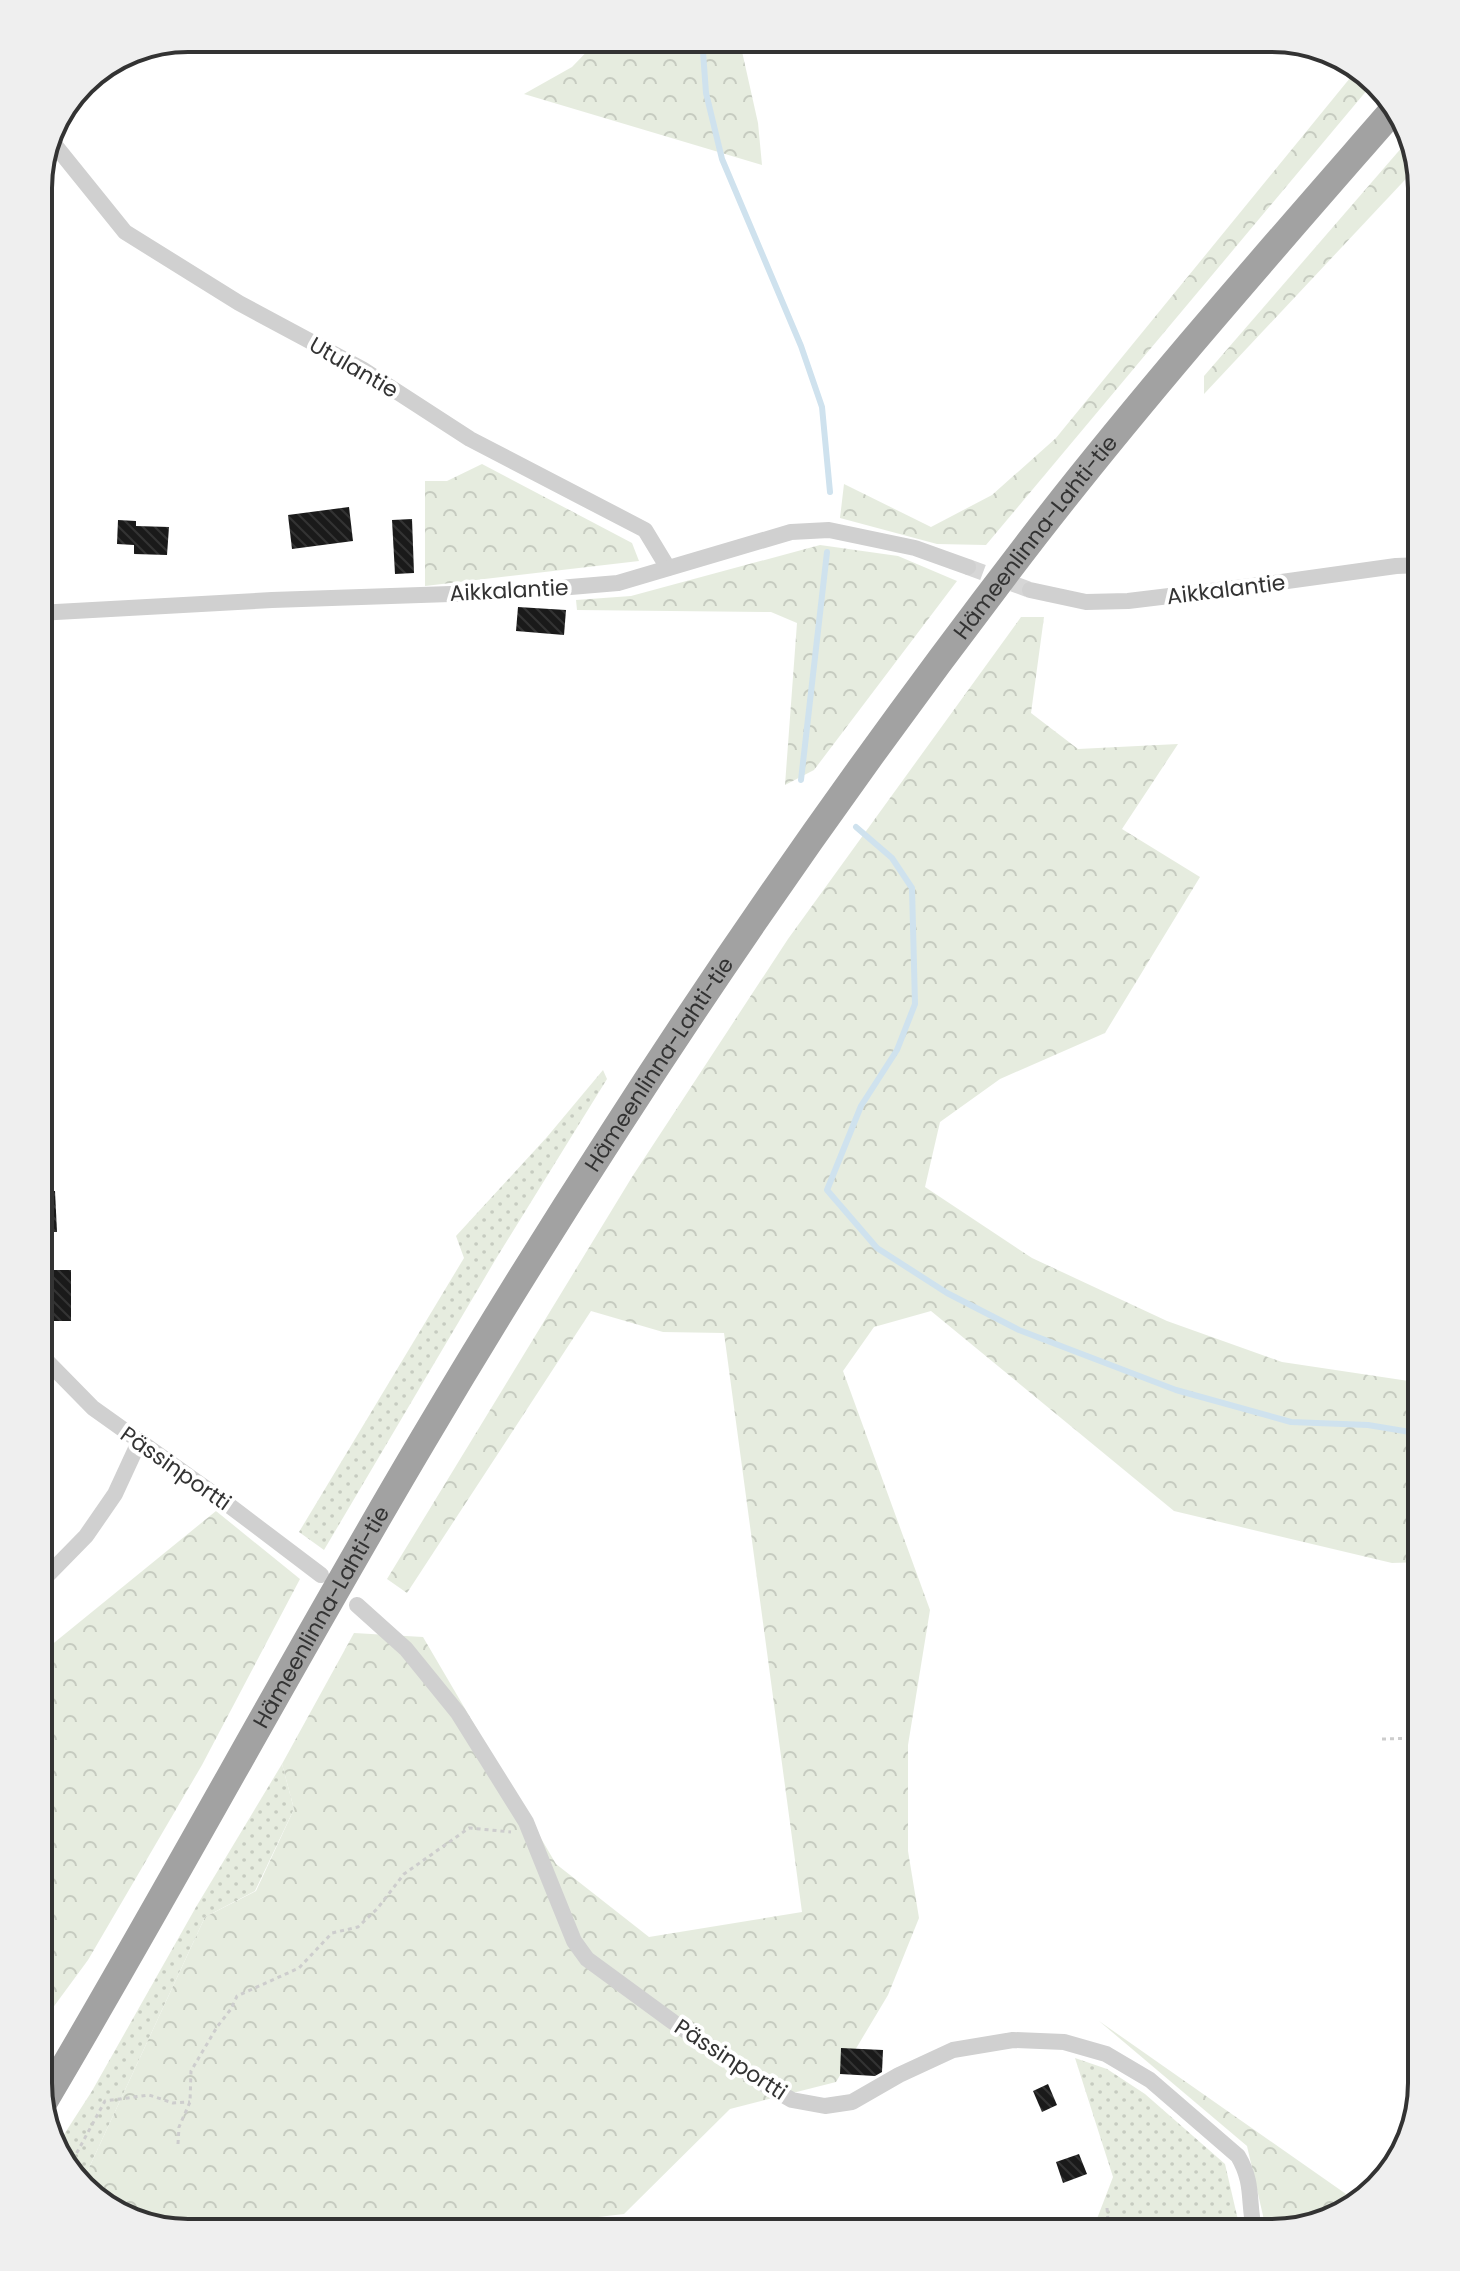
<svg xmlns="http://www.w3.org/2000/svg" width="1460" height="2271" viewBox="0 0 1460 2271" font-family="Poppins,sans-serif">
<style>
.grass{fill:url(#grass-dots)}
.forest{fill:url(#forest-crowns)}
.lines{fill:none;stroke-linecap:round;stroke-linejoin:round}
.stream{stroke:#cfe2ee;stroke-width:6}
.building{fill:url(#building-back-hatch)}
.minor-tunnel{stroke:#d6d6d6;stroke-width:16;stroke-dasharray:16 8;stroke-linecap:butt}
.path{stroke:#cdcdcd;stroke-width:3;stroke-dasharray:4 4;stroke-linecap:butt}
.minor{stroke:#d0d0d0;stroke-width:16}
.trunk{stroke:#a2a2a2;stroke-width:28}
.labels{text-anchor:middle;stroke-width:8;stroke-linejoin:round;paint-order:stroke}
.street-label{font-size:22px;fill:#333;stroke:#fff}
.rim{fill:none;stroke:#333;stroke-width:4}
</style>
<defs>
<pattern id="grass-dots" width="8" height="8" patternUnits="userSpaceOnUse" patternTransform="scale(2)"><rect width="8" height="8" fill="#e6ecdf"/><path d="M2 2h.1M6 6h.1" fill="none" stroke="#c6cbc0" stroke-width="1.8" stroke-linecap="round"/></pattern>
<pattern id="forest-crowns" width="20" height="18" patternUnits="userSpaceOnUse" patternTransform="scale(2)"><rect width="20" height="18" fill="#e6ecdf"/><path d="M2 6a3 3 0 1 1 6 0M12 15a3 3 0 1 1 6 0" fill="none" stroke="#c6cbc0"/></pattern>
<pattern id="building-back-hatch" width="6" height="6" patternUnits="userSpaceOnUse" patternTransform="scale(2)"><rect width="6" height="6" fill="#1a1a1a"/><path d="M-1 5l2 2M0 0l6 6M5-1l2 2" fill="none" stroke="#333"/></pattern>
</defs>
<rect width="100%" height="100%" fill="#fff"/>
<!-- grass -->
<g class="grass">
<path d="M 603,1070 L 607,1079 L 497,1257 L 324,1550 L 299,1532 L 464,1258 L 456,1236 L 547,1137 Z"/>
<path d="M 282,1764 L 294,1809 L 255,1891 L 205,1917 L 82,2183 L 54,2150 L 92,2091 L 196,1907 Z"/>
<path d="M 1075,2058 L 1107,2069 L 1145,2094 L 1225,2164 L 1241,2233 L 970,2233 L 973,2225 L 1095,2224 L 1113,2177 Z"/>
</g>
<!-- forest -->
<g class="forest">
<path d="M 600,38 L 739,38 L 758,123 L 762,165 L 524,94 L 572,67 Z"/>
<path d="M 1359,67 L 1373,83 L 986,545 L 937,544 L 840,518 L 844,484 L 931,527 L 992,495 L 1056,438 Z"/>
<path d="M 1410,138 L 1417,167 L 1204,394 L 1204,376 Z"/>
<path d="M 482,464 L 632,543 L 639,561 L 425,586 L 425,481 L 447,481 Z"/>
<path d="M 820,545 L 898,556 L 957,581 L 814,770 L 785,785 L 797,623 L 771,612 L 577,610 L 576,600 L 631,596 Z"/>
<path d="M 1021,617 L 1044,617 L 1031,713 L 1078,749 L 1178,744 L 1122,829 L 1200,877 L 1105,1033 L 1000,1079 L 940,1122 L 925,1187 L 1032,1258 L 1167,1321 L 1282,1362 L 1422,1383 L 1422,1562 L 1392,1563 L 1174,1511 L 931,1311 L 874,1327 L 843,1371 L 930,1610 L 908,1745 L 908,1851 L 919,1918 L 888,1995 L 836,2082 L 730,2109 L 624,2214 L 504,2228 L 497,2233 L 178,2233 L 105,2208 L 82,2183 L 205,1917 L 256,1891 L 294,1809 L 282,1764 L 354,1633 L 423,1637 L 556,1864 L 649,1937 L 802,1912 L 724,1333 L 663,1332 L 591,1311 L 407,1593 L 387,1579 L 632,1177 L 788,939 Z"/>
<path d="M 216,1511 L 300,1579 L 202,1765 L 88,1960 L 38,2028 L 38,1647 L 44,1651 Z"/>
<path d="M 1099,2021 L 1356,2201 L 1339,2217 L 1267,2233 L 1247,2146 Z"/>
</g>
<g class="lines">
<!-- stream -->
<g class="stream">
<path d="M 702,38 L 706,93 L 722,159 L 801,346 L 822,407 L 830,492"/>
<path d="M 801,780 L 827,552"/>
<path d="M 856,827 L 892,858 L 912,888 L 915,1004 L 897,1050 L 861,1106 L 827,1190 L 877,1248 L 947,1293 L 1019,1330 L 1176,1390 L 1291,1422 L 1368,1425 L 1422,1434"/>
</g>
</g>
<!-- building -->
<g class="building">
<path d="M 349,507 L 353,541 L 292,549 L 288,515 Z"/>
<path d="M 412,519 L 414,573 L 395,574 L 392,520 Z"/>
<path d="M 118,520 L 136,521 L 136,526 L 169,527 L 167,555 L 134,554 L 134,545 L 117,544 Z"/>
<path d="M 518,607 L 566,610 L 564,635 L 516,631 Z"/>
<path d="M 38,1191 L 55,1191 L 57,1232 L 38,1232 Z"/>
<rect x="48" y="1270" width="23" height="51"/>
<path d="M 841,2048 L 883,2050 L 882,2072 L 875,2076 L 840,2074 Z"/>
<path d="M 1048,2084 L 1057,2105 L 1042,2112 L 1033,2091 Z"/>
<path d="M 1079,2154 L 1087,2174 L 1063,2183 L 1056,2162 Z"/>
</g>
<g class="lines">
<!-- minor-tunnel -->
<path class="minor-tunnel" d="M 968,567 L 1030,590"/>
<!-- path -->
<g class="path">
<path d="M 1382,1739 L 1422,1738"/>
<path d="M 178,2144 L 179,2127 L 190,2102 L 191,2071 L 217,2027 L 231,2009 L 237,1996 L 299,1968 L 332,1933 L 358,1927 L 377,1909 L 404,1874 L 469,1828 L 511,1832"/>
<path d="M 69,2167 L 105,2101 L 149,2095 L 173,2103 L 190,2102"/>
<path d="M 1107,2208 L 1109,2233"/>
</g>
<!-- minor -->
<g class="minor">
<path d="M 54,144 L 125,232 L 239,303 L 362,369 L 470,439 L 645,530 L 668,568"/>
<path d="M 1030,590 L 1086,602 L 1128,601 L 1252,586 L 1396,566 L 1422,565"/>
<path d="M 38,613 L 272,600 L 511,592 L 618,583 L 791,532 L 829,530 L 915,548 L 968,567"/>
<path d="M 38,1352 L 93,1408 L 218,1497 L 321,1575"/>
<path d="M 38,1585 L 86,1536 L 115,1494 L 139,1442"/>
<path d="M 357,1605 L 406,1649 L 458,1713 L 526,1822 L 574,1941 L 587,1959 L 673,2022 L 764,2084 L 792,2100 L 825,2106 L 852,2102 L 899,2075 L 953,2050 L 1013,2040 L 1064,2042 L 1106,2054 L 1150,2080 L 1238,2156 C 1255,2185 1247,2203 1255,2233"/>
</g>
<!-- trunk -->
<path class="trunk" id="s1" d="M 43,2103 C 173,1884 293,1659 423,1440 C 485,1335 549,1232 615,1130 C 746,926 887,727 1035,535 C 1149,388 1273,248 1395,108"/>
</g>
<g class="labels">
<!-- street labels -->
<g class="street-label">
<text transform="translate(354 367) rotate(30)" y="8">Utulantie</text>
<text dy="8" stroke="none"><textPath href="#s1" startOffset="1856">Hämeenlinna-Lahti-tie</textPath></text>
<text transform="translate(1226 589) rotate(-7)" y="8">Aikkalantie</text>
<text transform="translate(509 590) rotate(-3)" y="8">Aikkalantie</text>
<text dy="8" stroke="none"><textPath href="#s1" startOffset="1208">Hämeenlinna-Lahti-tie</textPath></text>
<text transform="translate(176 1468) rotate(35)" y="8">Pässinportti</text>
<text dy="8" stroke="none"><textPath href="#s1" startOffset="560">Hämeenlinna-Lahti-tie</textPath></text>
<text transform="translate(731 2059) rotate(33)" y="8">Pässinportti</text>
</g>
</g>
<!-- crop -->
<path d="M0 0H1460V2271H0ZM188 52H1272A136 136 0 0 1 1408 188V2083A136 136 0 0 1 1272 2219H188A136 136 0 0 1 52 2083V188A136 136 0 0 1 188 52Z" fill="#efefef" fill-rule="evenodd"/>
<path class="rim" d="M188 52H1272A136 136 0 0 1 1408 188V2083A136 136 0 0 1 1272 2219H188A136 136 0 0 1 52 2083V188A136 136 0 0 1 188 52Z"/>
</svg>
